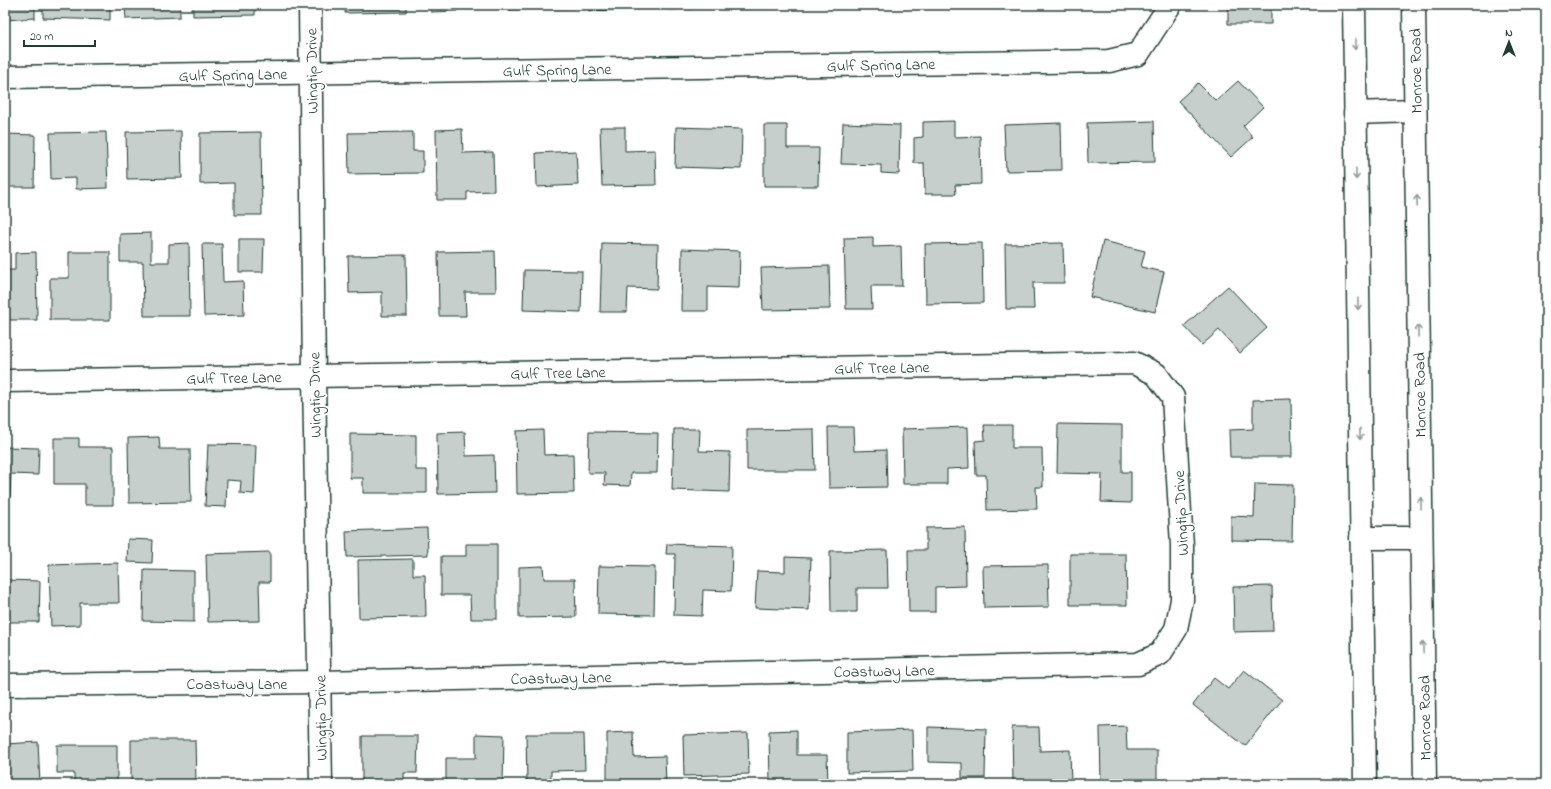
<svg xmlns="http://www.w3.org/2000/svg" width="1551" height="789" viewBox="0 0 1551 789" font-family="'Indie Flower',sans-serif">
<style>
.building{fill:#c7cfcc;stroke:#1f3d34}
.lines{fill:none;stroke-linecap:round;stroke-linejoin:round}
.minor-casing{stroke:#1f3d34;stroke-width:25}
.major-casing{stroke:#1f3d34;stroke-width:25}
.minor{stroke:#fff;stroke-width:22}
.major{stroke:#fff;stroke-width:22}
.oneway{stroke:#8f9e9a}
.labels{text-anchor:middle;stroke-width:3.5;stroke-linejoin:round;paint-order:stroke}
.street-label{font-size:16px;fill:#1f3d34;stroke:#fff}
</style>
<rect width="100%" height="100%" fill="#fff"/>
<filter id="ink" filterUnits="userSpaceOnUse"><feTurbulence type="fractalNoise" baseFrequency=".025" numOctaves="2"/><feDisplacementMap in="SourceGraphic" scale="8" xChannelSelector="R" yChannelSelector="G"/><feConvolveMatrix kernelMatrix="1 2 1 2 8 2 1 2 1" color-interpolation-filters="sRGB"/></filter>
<g filter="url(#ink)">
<!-- building -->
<g class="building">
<path d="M 5,5 L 35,5 L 35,18 L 5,20 Z"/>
<path d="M 43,5 L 110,5 L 110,20 L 43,18 Z"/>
<path d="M 125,5 L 180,5 L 180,17 L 126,19 Z"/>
<path d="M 193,5 L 255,5 L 255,15 L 193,16 Z"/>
<path d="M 345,5 L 406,5 L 406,12 L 345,13 Z"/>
<path d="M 431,5 L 457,5 L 457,11 L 431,12 Z"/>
<path d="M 506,5 L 573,5 L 573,8 L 506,10 Z"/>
<path d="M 588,5 L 616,5 L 616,10 L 589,11 Z"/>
<path d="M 668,5 L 692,5 L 693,9 L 668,10 Z"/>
<path d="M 824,5 L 851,5 L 851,6 L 824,7 Z"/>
<path d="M 1228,5 L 1280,5 L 1271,5 L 1271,24 L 1228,24 Z"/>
<path d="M 1238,81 L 1263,107 L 1243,126 L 1253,137 L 1231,157 L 1178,101 L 1198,83 L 1216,101 Z"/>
<path d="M 954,121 L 954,137 L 980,136 L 981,184 L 955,185 L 956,194 L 925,194 L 924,163 L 914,163 L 914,138 L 923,137 L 923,122 Z"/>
<path d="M 1154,121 L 1155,162 L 1088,163 L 1087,123 Z"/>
<path d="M 843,123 L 900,125 L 899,174 L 881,173 L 881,165 L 841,164 Z"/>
<path d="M 1061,123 L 1062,170 L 1006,171 L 1004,125 Z"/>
<path d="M 764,125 L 787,125 L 787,148 L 819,148 L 818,186 L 764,186 Z"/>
<path d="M 600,127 L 625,127 L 625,151 L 655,150 L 656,185 L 602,186 Z"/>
<path d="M 676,127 L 742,129 L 741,169 L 675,167 Z"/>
<path d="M 462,129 L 463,153 L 493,152 L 494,191 L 467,192 L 467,200 L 437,200 L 436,130 Z"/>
<path d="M 181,131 L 182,178 L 127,179 L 126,132 Z"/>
<path d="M 106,132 L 108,188 L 76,189 L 76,178 L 51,179 L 50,133 Z"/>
<path d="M 261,132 L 262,215 L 234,215 L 234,183 L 200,184 L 200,133 Z"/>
<path d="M 413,132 L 413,151 L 423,151 L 423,173 L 349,174 L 348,133 Z"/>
<path d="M 5,134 L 35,135 L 34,187 L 5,187 Z"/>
<path d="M 576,151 L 578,185 L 537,187 L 536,153 Z"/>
<path d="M 151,233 L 151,262 L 169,262 L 169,244 L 189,243 L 190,316 L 144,316 L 143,262 L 120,262 L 120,234 Z"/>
<path d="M 873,237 L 873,247 L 901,246 L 902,286 L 871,286 L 872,309 L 846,309 L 844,238 Z"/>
<path d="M 239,239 L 264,239 L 263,272 L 239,272 Z"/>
<path d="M 1103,241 L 1145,251 L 1141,267 L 1164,272 L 1155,312 L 1090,297 Z"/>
<path d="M 602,243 L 658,244 L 657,289 L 628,288 L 627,312 L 600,312 Z"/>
<path d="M 982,243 L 983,303 L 926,304 L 925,244 Z"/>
<path d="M 1063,243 L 1064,283 L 1033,283 L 1034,309 L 1006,309 L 1005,244 Z"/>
<path d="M 202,244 L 222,244 L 223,282 L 243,281 L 244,315 L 204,316 Z"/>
<path d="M 682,249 L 740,251 L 739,288 L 708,287 L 708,311 L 681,311 Z"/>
<path d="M 495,251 L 496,292 L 465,292 L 466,316 L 439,316 L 438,252 Z"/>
<path d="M 36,252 L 37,320 L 5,320 L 5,270 L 15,270 L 15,253 Z"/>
<path d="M 69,252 L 110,252 L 110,320 L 50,320 L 50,278 L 69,278 Z"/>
<path d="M 406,255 L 407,316 L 382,316 L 382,292 L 349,293 L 348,256 Z"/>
<path d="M 829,266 L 830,309 L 763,310 L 761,268 Z"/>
<path d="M 524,270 L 582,271 L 581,312 L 523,310 Z"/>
<path d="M 1228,286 L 1267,328 L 1240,353 L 1219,330 L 1202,345 L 1184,326 Z"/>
<path d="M 1291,399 L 1292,457 L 1230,457 L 1229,430 L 1253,429 L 1253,400 Z"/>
<path d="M 1058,424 L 1122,425 L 1122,472 L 1131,472 L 1131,503 L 1101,502 L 1102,474 L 1057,473 Z"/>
<path d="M 984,425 L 1012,425 L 1012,448 L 1042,448 L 1043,487 L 1036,487 L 1037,509 L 987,510 L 986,475 L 976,475 L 975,441 L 985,440 Z"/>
<path d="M 828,427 L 853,427 L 854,451 L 886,450 L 887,487 L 829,488 Z"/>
<path d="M 968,427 L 969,468 L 947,469 L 947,484 L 903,484 L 902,429 Z"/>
<path d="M 674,429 L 700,429 L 699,451 L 730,452 L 729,492 L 672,490 Z"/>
<path d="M 814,429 L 815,470 L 747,470 L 747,430 Z"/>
<path d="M 543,430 L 544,455 L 573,454 L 574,493 L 517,494 L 516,431 Z"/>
<path d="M 465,432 L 466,456 L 494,455 L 495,493 L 438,494 L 437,433 Z"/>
<path d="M 589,432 L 658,433 L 657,473 L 631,473 L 630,486 L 604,485 L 605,473 L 588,473 Z"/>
<path d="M 350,434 L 416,435 L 416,470 L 427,470 L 427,493 L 363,493 L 363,478 L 350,478 Z"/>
<path d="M 159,437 L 160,449 L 190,449 L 191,502 L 129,503 L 128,438 Z"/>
<path d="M 54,438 L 79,438 L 79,447 L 113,447 L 113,505 L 85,505 L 85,484 L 54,484 Z"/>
<path d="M 208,444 L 256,445 L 254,494 L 240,493 L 241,481 L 227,480 L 226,507 L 205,506 Z"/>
<path d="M 5,447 L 39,448 L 38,475 L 11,474 L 10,497 L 5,497 Z"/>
<path d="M 1255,484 L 1293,485 L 1292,541 L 1231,540 L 1231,516 L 1254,517 Z"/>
<path d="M 965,527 L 966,586 L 935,587 L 935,612 L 909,612 L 908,550 L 926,550 L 926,528 Z"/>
<path d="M 427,528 L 428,555 L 347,557 L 346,531 Z"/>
<path d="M 128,539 L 153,540 L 152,563 L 127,562 Z"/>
<path d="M 466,544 L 497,544 L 497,619 L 471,619 L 470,595 L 441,595 L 441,556 L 466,556 Z"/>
<path d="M 667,544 L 732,546 L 731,591 L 703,590 L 702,616 L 674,615 L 675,554 L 666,554 Z"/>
<path d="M 887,550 L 888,588 L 857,588 L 857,612 L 831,612 L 830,551 Z"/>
<path d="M 270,552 L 270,582 L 259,582 L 260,621 L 208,622 L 206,554 Z"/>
<path d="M 1070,554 L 1126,554 L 1127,605 L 1070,605 Z"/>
<path d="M 785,557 L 811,558 L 809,610 L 755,608 L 757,571 L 785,572 Z"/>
<path d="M 413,559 L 413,575 L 425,575 L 426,617 L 359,618 L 358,560 Z"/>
<path d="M 5,560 L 5,580 L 40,581 L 39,622 L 5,622 Z"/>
<path d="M 118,563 L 119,603 L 80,603 L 80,625 L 51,626 L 49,565 Z"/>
<path d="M 1048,565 L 1049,607 L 984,608 L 983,566 Z"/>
<path d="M 543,566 L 544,579 L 575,579 L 576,617 L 519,618 L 519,567 Z"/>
<path d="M 599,566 L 655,567 L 654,615 L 598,614 Z"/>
<path d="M 144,570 L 194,571 L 194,622 L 143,621 Z"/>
<path d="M 1272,586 L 1273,631 L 1234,632 L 1233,587 Z"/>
<path d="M 1244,670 L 1282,700 L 1245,746 L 1193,705 L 1214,678 L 1228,689 Z"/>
<path d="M 1126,726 L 1127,750 L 1157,750 L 1157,784 L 1101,784 L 1100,727 Z"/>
<path d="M 928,727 L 986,729 L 985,778 L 962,778 L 962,763 L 928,762 Z"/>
<path d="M 1012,727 L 1039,727 L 1040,751 L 1070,750 L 1071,784 L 1013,784 Z"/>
<path d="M 797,730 L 797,755 L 827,755 L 828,784 L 770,784 L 769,731 Z"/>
<path d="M 912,730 L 913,771 L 847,773 L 847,732 Z"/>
<path d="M 633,732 L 634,757 L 665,756 L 666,784 L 607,784 L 607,733 Z"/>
<path d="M 748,733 L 749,774 L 684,776 L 683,735 Z"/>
<path d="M 476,734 L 504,735 L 503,784 L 446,784 L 446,758 L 476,758 Z"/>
<path d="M 526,734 L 584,734 L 585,770 L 551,771 L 551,784 L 527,784 Z"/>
<path d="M 362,736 L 418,736 L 417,773 L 404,773 L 404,784 L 362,784 Z"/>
<path d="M 131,740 L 195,740 L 196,783 L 131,784 Z"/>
<path d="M 38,742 L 40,784 L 5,784 L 5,744 Z"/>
<path d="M 57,745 L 117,745 L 117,784 L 74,784 L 74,773 L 57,773 Z"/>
</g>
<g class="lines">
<!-- minor casing -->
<g class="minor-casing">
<g id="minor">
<path d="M 310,5 L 314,376 L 321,784"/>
<path d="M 5,77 L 1109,61 L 1138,54 L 1170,5"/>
<path d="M 5,381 L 1134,363 L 1156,374 L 1173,397 L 1182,545 L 1182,600 L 1176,629 L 1160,654 L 1138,664 L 319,682 L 5,685"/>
</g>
</g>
<!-- major casing -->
<g class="major-casing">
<g id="major">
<path d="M 1354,5 L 1365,784"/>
<path d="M 1414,5 L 1425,784"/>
<path d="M 1355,113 L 1415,111"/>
<path d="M 1361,538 L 1421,538"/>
</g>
</g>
<!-- minor -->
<use href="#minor" class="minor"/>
<!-- major -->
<use href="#major" class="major"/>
</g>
<!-- one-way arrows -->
<defs><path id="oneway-shaft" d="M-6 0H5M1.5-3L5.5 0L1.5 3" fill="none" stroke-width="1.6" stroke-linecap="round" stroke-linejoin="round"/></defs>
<g class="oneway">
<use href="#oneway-shaft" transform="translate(1355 44) rotate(90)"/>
<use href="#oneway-shaft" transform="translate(1356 174) rotate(89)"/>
<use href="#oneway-shaft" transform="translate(1417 201) rotate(-91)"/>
<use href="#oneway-shaft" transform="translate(1358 304) rotate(89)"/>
<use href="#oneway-shaft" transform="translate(1418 331) rotate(-91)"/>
<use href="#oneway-shaft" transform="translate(1360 434) rotate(89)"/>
<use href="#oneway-shaft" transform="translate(1421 503) rotate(-91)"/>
<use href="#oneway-shaft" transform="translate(1423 647) rotate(-91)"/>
</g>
</g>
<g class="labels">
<!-- street labels -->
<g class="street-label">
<text transform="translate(881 64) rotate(-1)" y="6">Gulf Spring Lane</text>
<text transform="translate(557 69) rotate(-1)" y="6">Gulf Spring Lane</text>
<text transform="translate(311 71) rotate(-91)" y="6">Wingtip Drive</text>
<text transform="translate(1415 71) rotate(-91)" y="6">Monroe Road</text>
<text transform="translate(233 74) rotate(-1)" y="6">Gulf Spring Lane</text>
<text transform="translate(882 367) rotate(-1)" y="6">Gulf Tree Lane</text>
<text transform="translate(558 372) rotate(-1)" y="6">Gulf Tree Lane</text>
<text transform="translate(234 377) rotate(-1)" y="6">Gulf Tree Lane</text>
<text transform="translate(314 395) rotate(-91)" y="6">Wingtip Drive</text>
<text transform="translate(1419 395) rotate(-91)" y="6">Monroe Road</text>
<text transform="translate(1180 513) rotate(-93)" y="6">Wingtip Drive</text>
<text transform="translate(884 670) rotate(-1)" y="6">Coastway Lane</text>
<text transform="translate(561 677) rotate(-1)" y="6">Coastway Lane</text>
<text x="237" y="689">Coastway Lane</text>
<text transform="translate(320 718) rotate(-91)" y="6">Wingtip Drive</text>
<text transform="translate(1424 718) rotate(-91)" y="6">Monroe Road</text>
</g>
</g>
<!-- margin -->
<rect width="1551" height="789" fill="none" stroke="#fff" stroke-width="20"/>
<rect x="10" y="10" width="1531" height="769" fill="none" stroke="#1f3d34" stroke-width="1.5" filter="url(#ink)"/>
<!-- north arrow -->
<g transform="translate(1509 42)" stroke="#ffffff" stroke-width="3" paint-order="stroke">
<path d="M0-3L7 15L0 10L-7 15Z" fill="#1f3d34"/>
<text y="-6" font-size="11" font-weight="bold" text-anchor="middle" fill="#1f3d34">N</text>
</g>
<!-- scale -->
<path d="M24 40v6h71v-6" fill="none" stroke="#1f3d34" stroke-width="2"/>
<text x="30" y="40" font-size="12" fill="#1f3d34" stroke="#ffffff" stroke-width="3" paint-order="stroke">20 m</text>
</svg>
